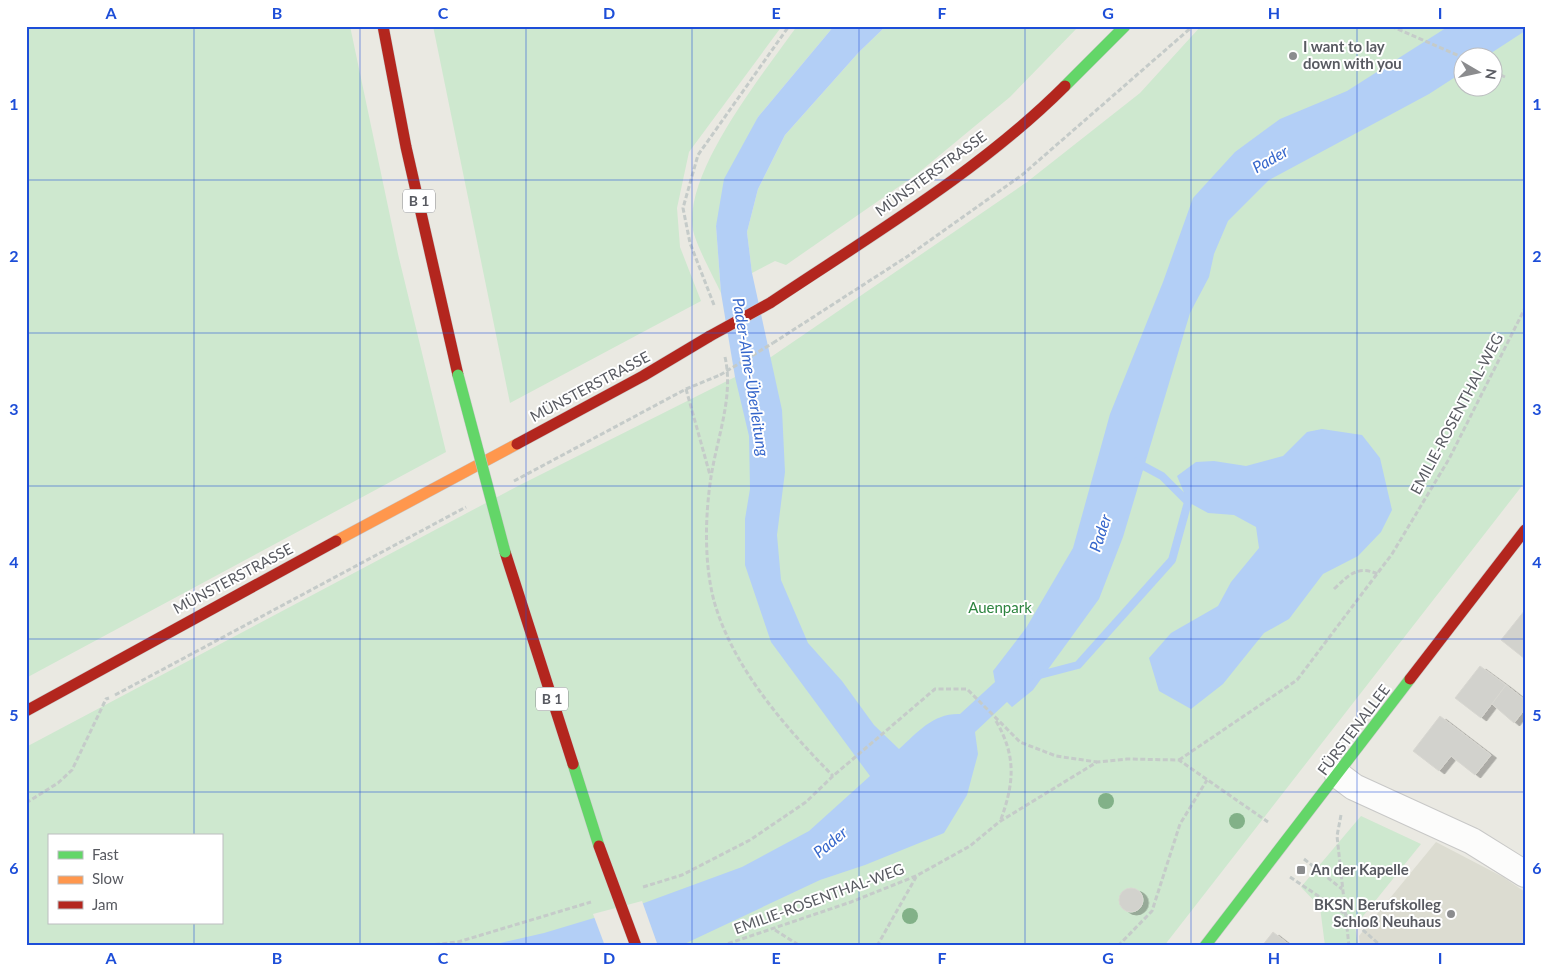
<svg xmlns="http://www.w3.org/2000/svg" width="1551" height="972" viewBox="0 0 1551 972" font-family="Lato,sans-serif">
<style>
.education{fill:#dcdcd1}
.green{fill:#cee8cf;fill-rule:evenodd}
.water{fill:#b3cff6}
.pier{fill:#eae9e2}
.lines{fill:none;stroke-linecap:round;stroke-linejoin:round}
.stream{stroke:#b3cff6;stroke-width:8}
.building{fill:#d2d2cd;stroke:#d8d7d1;filter:url(#shadow)}
.street-casing{stroke:#c8c8c7;stroke-width:28}
.fast-casing{stroke:#c8c8c8;stroke-width:12}
.slow-casing{stroke:#c8c8c8;stroke-width:12}
.jam-casing{stroke:#c8c8c8;stroke-width:12}
.path{stroke:#c5cbc9;stroke-width:3;stroke-dasharray:5 2.5;stroke-linecap:butt}
.street{stroke:#fcfcfb;stroke-width:26}
.fast{stroke:#63d668;stroke-width:11}
.slow{stroke:#ff974d;stroke-width:11}
.jam{stroke:#b3261e;stroke-width:11}
.fast-bridge-casing{stroke:#c8c8c8;stroke-width:12;stroke-linecap:butt}
.jam-bridge-casing{stroke:#c8c8c8;stroke-width:12;stroke-linecap:butt}
.path-bridge{stroke:#c5cbc9;stroke-width:3;stroke-dasharray:5 2.5;stroke-linecap:butt}
.fast-bridge{stroke:#63d668;stroke-width:11}
.jam-bridge{stroke:#b3261e;stroke-width:11}
.tree{fill:#82b188}
.grid{fill:none;stroke:#1d4ed8;stroke-width:1;stroke-opacity:0.55}
.poi-dot{fill:#8b8c8e;stroke:#fff;stroke-width:2}
.labels{text-anchor:middle;stroke-width:4;stroke-linejoin:round;paint-order:stroke}
.shield{fill:#fff;stroke:#8a8c90;stroke-width:1}
.shield-label{font-size:14px;font-weight:bold;fill:#585a61}
.poi-label{font-size:15px;font-weight:bold;fill:#585a61;stroke:#fff;text-anchor:start}
.street-label{font-size:15px;fill:#585a61;stroke:#fff}
.park-label{font-size:15px;fill:#2d843f;stroke:#fff}
.water-label{font-size:16px;font-style:italic;fill:#3566cb;stroke:#fff}
.neatline{fill:none;stroke:#1d4ed8;stroke-width:2}
.grid-label{font-size:16px;text-anchor:middle;font-weight:bold;fill:#1d4ed8}
</style>
<defs>
<filter id="shadow"><feDropShadow dx="5.5" dy="3" stdDeviation="0" flood-color="#0004"/></filter>
</defs>
<rect width="100%" height="100%" fill="#eae9e2"/>
<!-- education -->
<path class="education" d="M 1436,842 L 1503,877 L 1525,892 L 1525,946 L 1360,946 L 1359,936 Z"/>
<!-- green -->
<g class="green">
<path d="M 26,26 L 350,26 L 398,254 L 446,452 L 26,678 Z"/>
<path d="M 433,26 L 782,26 L 689,152 L 677,208 L 680,247 L 701,301 L 510,403 Z"/>
<path d="M 797,26 L 834,26 L 758,117 L 716,226 L 721,293 C 714,278 696,245 693,230 C 683,172 764,73 797,26 Z"/>
<path d="M 886,26 L 1079,26 L 1010,97 L 917,174 L 786,265 L 775,261 L 752,273 L 747,232 L 758,189 L 785,135 L 859,52 Z"/>
<path d="M 1201,26 L 1525,26 L 1525,482 L 1164,946 L 26,946 L 26,747 L 516,487 L 735,377 L 771,357 L 1027,182 L 1140,93 ZM 1464,58 L 1494,58 L 1494,88 L 1464,88 ZM 49,836 L 221,836 L 221,923 L 49,923 Z"/>
<path d="M 1361,816 L 1421,844 L 1355,926 L 1358,946 L 1325,946 L 1320,907 L 1301,887 Z"/>
</g>
<!-- water -->
<g class="water">
<path d="M 834,26 L 886,26 L 859,52 L 785,135 L 758,189 L 747,232 L 752,273 L 782,410 L 785,472 L 777,535 L 781,580 L 808,643 L 842,681 L 874,725 L 899,749 C 918,732 933,713 960,714 L 995,682 L 993,671 L 1026,628 L 1073,548 L 1110,414 L 1163,282 L 1193,198 L 1235,152 L 1280,119 L 1347,91 L 1449,26 L 1525,26 L 1525,31 L 1485,57 L 1464,58 L 1463,72 L 1429,94 L 1269,180 L 1228,221 L 1214,254 L 1209,277 L 1190,313 L 1123,537 L 1099,599 L 1033,690 L 1012,707 L 1007,702 L 975,732 L 978,754 L 967,795 L 944,833 L 865,865 L 820,880 L 680,946 L 487,946 L 544,933 L 644,903 L 742,867 L 809,831 L 870,776 L 771,642 L 745,565 L 745,519 L 750,489 L 749,436 L 735,377 L 721,293 L 716,226 L 724,179 L 758,117 Z"/>
<path d="M 1322,429 L 1362,435 L 1380,458 L 1392,510 L 1381,532 L 1358,556 L 1323,574 L 1289,619 L 1264,633 L 1223,684 L 1191,709 L 1159,691 L 1149,658 L 1171,633 L 1218,606 L 1231,582 L 1259,548 L 1256,527 L 1234,515 L 1208,513 L 1188,502 L 1177,476 L 1196,462 L 1214,461 L 1246,466 L 1283,456 L 1307,432 Z"/>
</g>
<!-- pier -->
<path class="pier" d="M 642,901 L 658,946 L 605,946 L 593,914 Z"/>
<g class="lines">
<!-- stream -->
<path class="stream" d="M 1036,676 L 1078,665 L 1172,560 L 1188,502 L 1162,476 L 1136,462"/>
</g>
<!-- building -->
<g class="building">
<path d="M 1525,610 L 1525,659 L 1501,640 Z"/>
<path d="M 1480,666 L 1506,685 L 1481,718 L 1455,698 Z"/>
<path d="M 1506,685 L 1525,700 L 1525,709 L 1514,723 L 1492,704 Z"/>
<path d="M 1440,716 L 1491,755 L 1475,775 L 1451,756 L 1439,771 L 1413,751 Z"/>
<circle cx="1131" cy="900" r="12"/>
<path d="M 1273,932 L 1291,946 L 1262,946 Z"/>
</g>
<g class="lines">
<!-- street casing -->
<g class="street-casing">
<path id="street" d="M 1338,775 L 1354,787 L 1472,841 L 1525,874"/>
</g>
<!-- fast casing -->
<g class="fast-casing">
<g id="fast">
<path d="M 1065,86 L 1125,26"/>
<path d="M 573,764 L 599,846"/>
<path d="M 1205,946 L 1410,679"/>
</g>
</g>
<!-- slow casing -->
<g class="slow-casing">
<path id="slow" d="M 336,541 L 517,444"/>
</g>
<!-- jam casing -->
<g class="jam-casing">
<g id="jam">
<path d="M 383,26 L 406,147 L 458,375"/>
<path d="M 770,303 C 870,236 980,171 1065,86"/>
<path d="M 517,444 L 643,376 L 710,336"/>
<path d="M 505,552 L 573,764"/>
<path d="M 1410,679 L 1525,530"/>
<path d="M 26,711 L 336,541"/>
</g>
</g>
<!-- path -->
<g class="path">
<path d="M 1391,26 L 1464,58"/>
<path d="M 1494,72 L 1505,77"/>
<path d="M 714,305 L 690,243 L 683,208 L 698,155 L 789,26"/>
<path d="M 773,343 L 908,256 L 1022,175 L 1193,26"/>
<path d="M 725,357 C 734,396 717,438 711,477 C 705,516 704,563 714,601 C 733,668 785,727 833,776"/>
<path d="M 686,389 L 710,475"/>
<path d="M 514,481 L 686,389 L 720,375"/>
<path d="M 1334,589 C 1349,575 1357,565 1378,574"/>
<path d="M 115,695 L 466,507"/>
<path d="M 996,721 C 1017,757 1014,784 1000,822"/>
<path d="M 1179,760 L 1297,680 L 1392,554 L 1449,459 L 1525,308"/>
<path d="M 26,803 L 58,783 L 72,770 L 106,699 L 109,698"/>
<path d="M 1341,815 L 1337,836 L 1349,946"/>
<path d="M 1304,859 L 1342,889"/>
<path d="M 1290,877 L 1345,914 L 1381,946"/>
<path d="M 643,887 L 682,875 L 750,840 L 806,802 L 833,776 L 935,689 L 967,689 L 1020,742 L 1056,756 L 1097,762"/>
<path d="M 775,930 L 800,946"/>
<path d="M 420,946 L 458,942 L 591,902"/>
<path d="M 721,946 L 851,902 L 916,876 L 970,846 L 999,822 L 1097,762 L 1127,759 L 1179,760 L 1268,822"/>
<path d="M 877,946 L 916,877"/>
<path d="M 1118,946 L 1152,911 L 1180,824 L 1207,780"/>
</g>
<!-- street -->
<use href="#street" class="street"/>
<!-- fast -->
<use href="#fast" class="fast"/>
<!-- slow -->
<use href="#slow" class="slow"/>
<!-- jam -->
<use href="#jam" class="jam"/>
<!-- fast-bridge casing -->
<g class="fast-bridge-casing">
<path id="fast-bridge" d="M 458,375 L 505,552"/>
</g>
<!-- jam-bridge casing -->
<g class="jam-bridge-casing">
<g id="jam-bridge">
<path d="M 710,336 L 770,303"/>
<path d="M 599,846 L 636,946"/>
</g>
</g>
<!-- path-bridge -->
<path class="path-bridge" d="M 720,375 L 773,343"/>
<!-- fast-bridge -->
<use href="#fast-bridge" class="fast-bridge"/>
<!-- jam-bridge -->
<use href="#jam-bridge" class="jam-bridge"/>
</g>
<!-- trees -->
<g class="tree">
<circle cx="1106" cy="801" r="8"/>
<circle cx="1237" cy="821" r="8"/>
<circle cx="910" cy="916" r="8"/>
</g>
<!-- grid -->
<path class="grid" d="M 194,26 L 194,836M 360,26 L 360,946M 526,26 L 526,946M 692,26 L 692,946M 859,26 L 859,946M 1025,26 L 1025,946M 1191,26 L 1191,946M 1357,26 L 1357,946M 26,180 L 1525,180M 26,333 L 1525,333M 26,486 L 1525,486M 26,639 L 1525,639M 26,792 L 1525,792M 194,923 L 194,946"/>
<!-- markers -->
<g class="poi-dot">
<circle cx="1293" cy="56" r="5"/>
<rect x="1296" y="865" width="10" height="10" rx="2.5"/>
<circle cx="1451" cy="914" r="5"/>
</g>
<g class="labels">
<!-- shield labels -->
<g class="shield">
<rect x="403" y="189.5" width="32" height="23" rx="4"/>
<rect x="536" y="687.5" width="32" height="23" rx="4"/>
</g>
<g class="shield-label">
<text x="419" y="206">B 1</text>
<text x="552" y="704">B 1</text>
</g>
<!-- poi labels -->
<g class="poi-label">
<text x="1303" y="52">I want to lay<tspan x="1303" dy="17">down with you</tspan></text>
<text x="1311" y="875">An der Kapelle</text>
<text x="1441" y="910" text-anchor="end">BKSN Berufskolleg<tspan x="1441" dy="17">Schloß Neuhaus</tspan></text>
</g>
<!-- street labels -->
<g class="street-label">
<text transform="translate(931 174) rotate(-36)" y="5">MÜNSTERSTRASSE</text>
<text transform="translate(590 387) rotate(-28)" y="5">MÜNSTERSTRASSE</text>
<text transform="translate(1457 414) rotate(-62)" y="5">EMILIE-ROSENTHAL-WEG</text>
<text transform="translate(233 579) rotate(-28)" y="5">MÜNSTERSTRASSE</text>
<text transform="translate(1354 730) rotate(-53)" y="5">FÜRSTENALLEE</text>
<text transform="translate(819 899) rotate(-20)" y="5">EMILIE-ROSENTHAL-WEG</text>
</g>
<!-- park labels -->
<g class="park-label">
<text x="1000" y="613">Auenpark</text>
</g>
<!-- water labels -->
<g class="water-label">
<text transform="translate(1270 159) rotate(-30)" y="6">Pader</text>
<text transform="translate(751 377) rotate(81)" y="6">Pader-Alme-Überleitung</text>
<text transform="translate(1100 533) rotate(-72)" y="6">Pader</text>
<text transform="translate(830 842) rotate(-39)" y="6">Pader</text>
</g>
</g>
<!-- border -->
<rect width="1551" height="972" fill="none" stroke="#ffffff" stroke-width="55"/>
<!-- legend -->
<rect x="48" y="834" width="175" height="90" fill="#ffffff" stroke="#bcbdc0"/>
<rect x="58" y="851" width="25" height="8" fill="#63d668" stroke="#bcbdc0"/>
<text x="92" y="860" font-size="15" fill="#585a61">Fast</text>
<rect x="58" y="876" width="25" height="8" fill="#ff974d" stroke="#bcbdc0"/>
<text x="92" y="884" font-size="15" fill="#585a61">Slow</text>
<rect x="58" y="901" width="25" height="8" fill="#b3261e" stroke="#bcbdc0"/>
<text x="92" y="910" font-size="15" fill="#585a61">Jam</text>
<!-- north arrow -->
<g transform="translate(1478 72) rotate(99)"><circle r="24" fill="#ffffff" stroke="#bcbdc0"/>
<path d="M0-4L9 19L0 12L-9 19Z" fill="#8b8c8e"/>
<text y="-8" font-size="14" font-weight="bold" text-anchor="middle" fill="#585a61">N</text>
</g>
<rect x="28" y="28" width="1496" height="916" class="neatline"/>
<g class="grid-label">
<text x="111" y="19">A</text>
<text x="277" y="19">B</text>
<text x="443" y="19">C</text>
<text x="609" y="19">D</text>
<text x="776" y="19">E</text>
<text x="942" y="19">F</text>
<text x="1108" y="19">G</text>
<text x="1274" y="19">H</text>
<text x="1440" y="19">I</text>
<text x="14" y="110">1</text>
<text x="1537" y="110">1</text>
<text x="14" y="262">2</text>
<text x="1537" y="262">2</text>
<text x="14" y="415">3</text>
<text x="1537" y="415">3</text>
<text x="14" y="568">4</text>
<text x="1537" y="568">4</text>
<text x="14" y="721">5</text>
<text x="1537" y="721">5</text>
<text x="14" y="874">6</text>
<text x="1537" y="874">6</text>
<text x="111" y="964">A</text>
<text x="277" y="964">B</text>
<text x="443" y="964">C</text>
<text x="609" y="964">D</text>
<text x="776" y="964">E</text>
<text x="942" y="964">F</text>
<text x="1108" y="964">G</text>
<text x="1274" y="964">H</text>
<text x="1440" y="964">I</text>
</g>
</svg>
